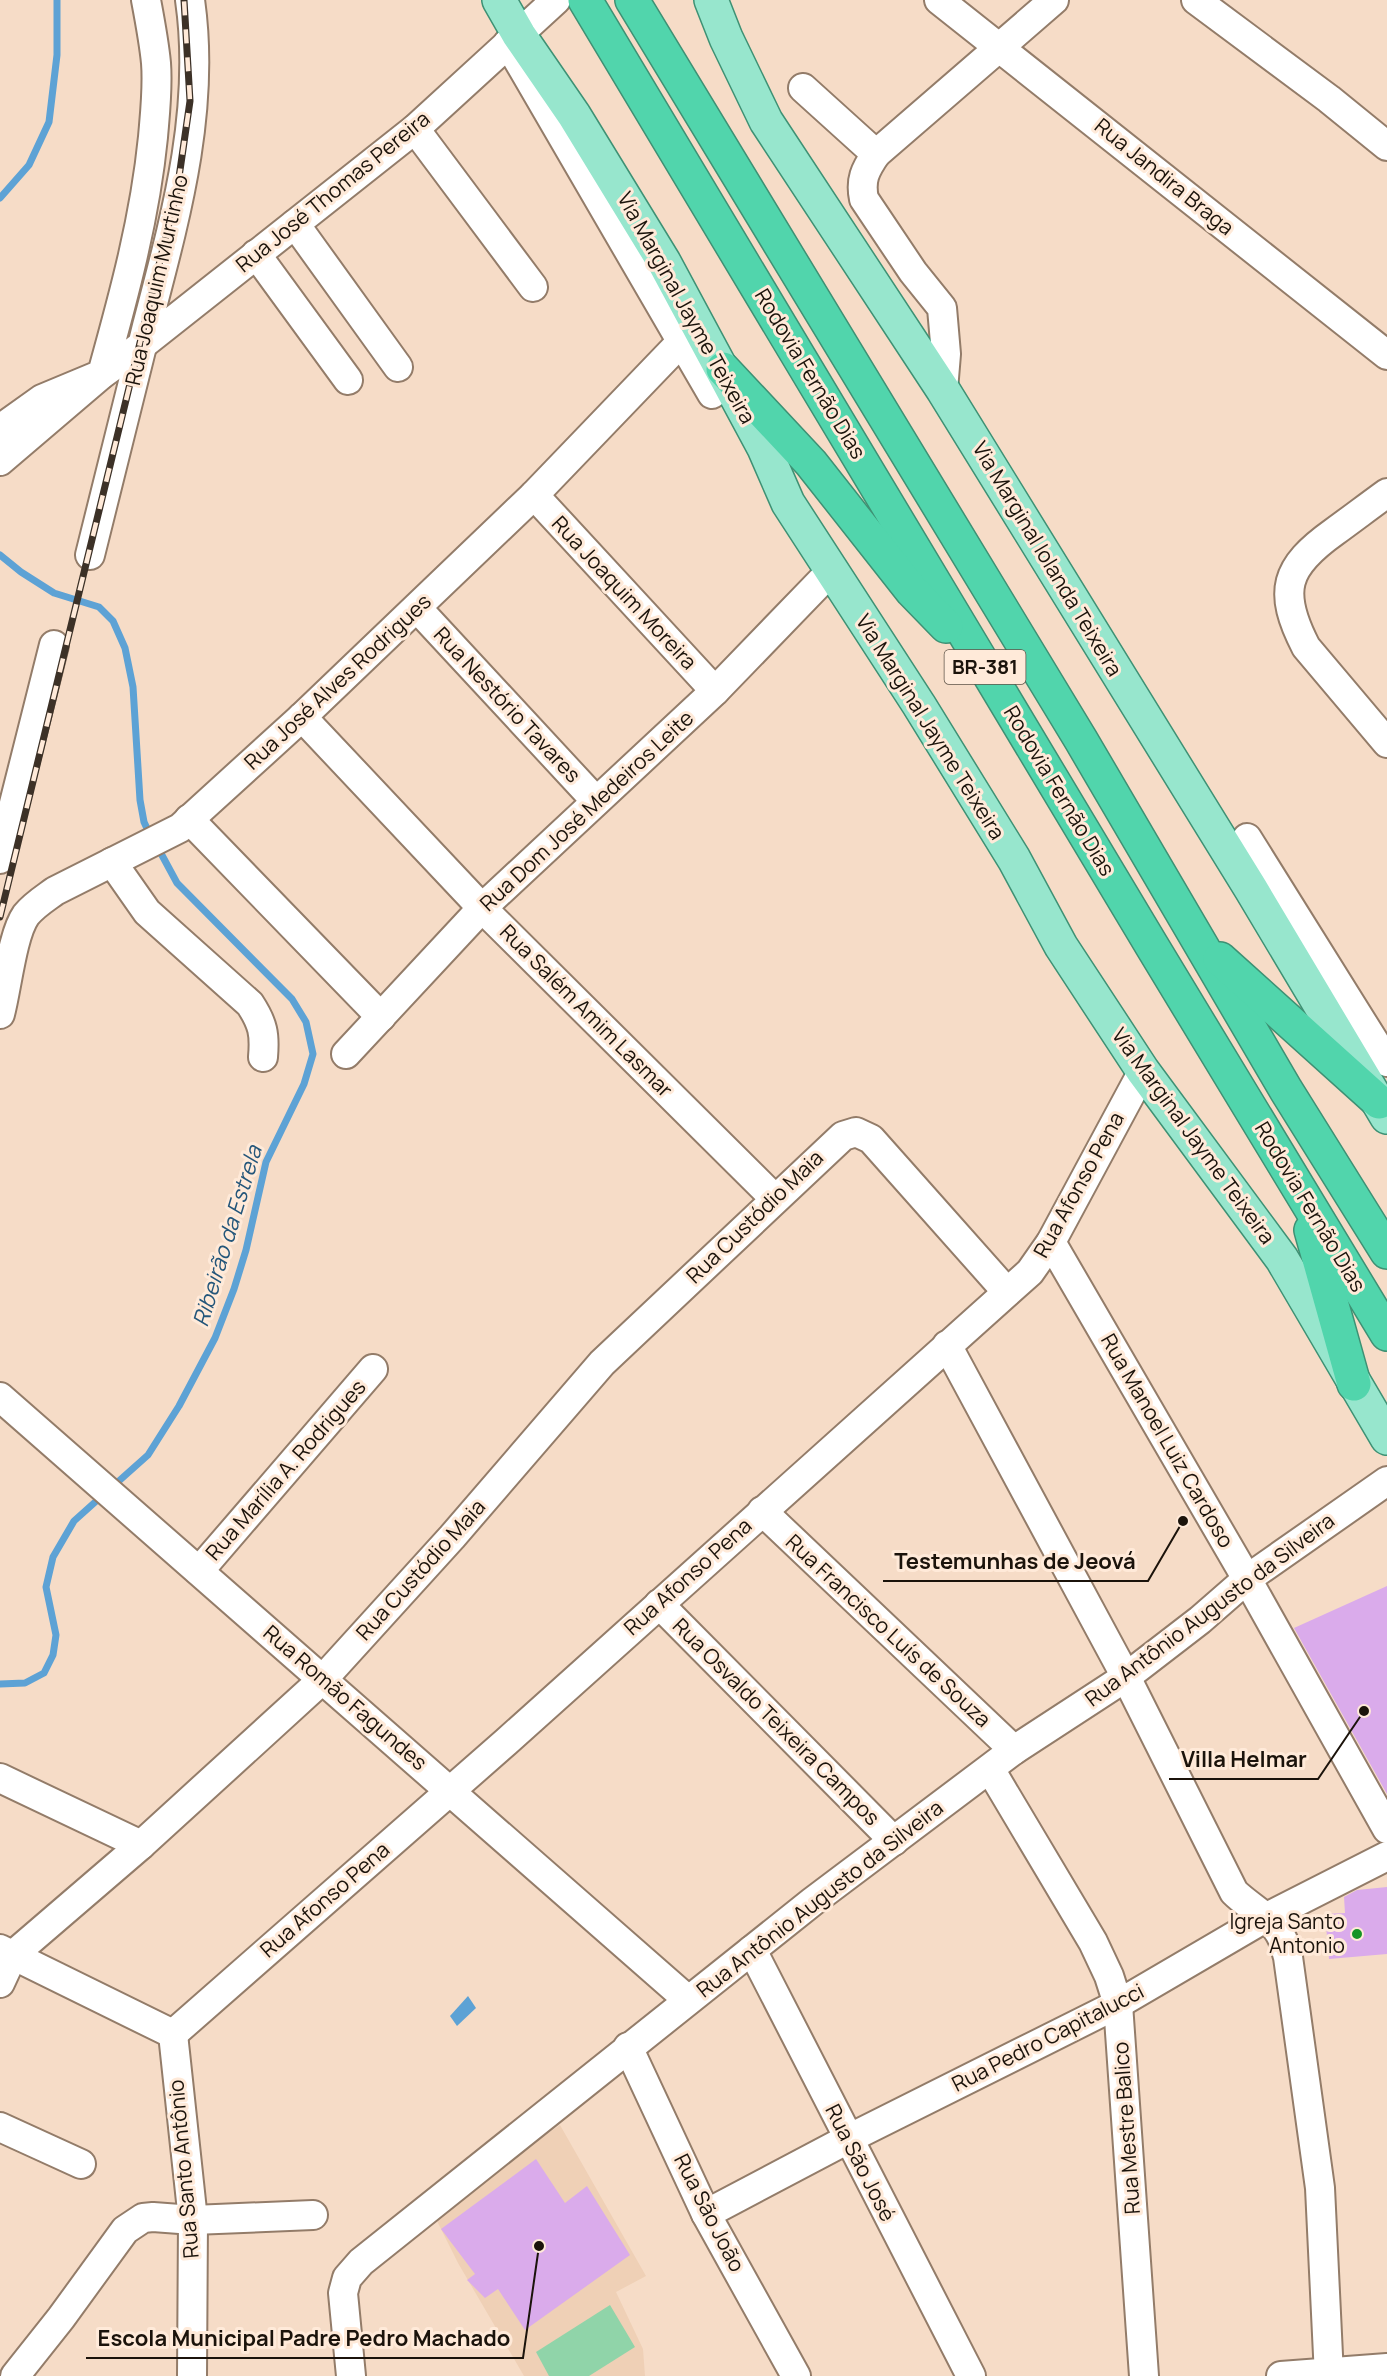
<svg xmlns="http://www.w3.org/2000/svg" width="1387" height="2376" viewBox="0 0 1387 2376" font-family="Manrope,sans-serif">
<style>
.built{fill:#efd0b6}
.green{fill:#90d4a9}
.water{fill:#5da2d5}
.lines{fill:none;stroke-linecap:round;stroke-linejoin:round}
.stream{stroke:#5da2d5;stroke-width:7}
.building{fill:#daabeb}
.minor-casing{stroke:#937c69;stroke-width:32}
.major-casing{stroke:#3e9174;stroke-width:36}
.highway-casing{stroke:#3e9174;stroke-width:36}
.minor{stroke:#fff;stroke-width:28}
.major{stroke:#97e6cd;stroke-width:33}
.highway{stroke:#51d5ac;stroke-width:33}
.rail-casing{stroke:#3c3127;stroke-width:7}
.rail{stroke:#ffead9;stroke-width:4.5;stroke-dasharray:14;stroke-linecap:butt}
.poi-dot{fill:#159425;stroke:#ffead9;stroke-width:2}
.labels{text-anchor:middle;stroke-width:6;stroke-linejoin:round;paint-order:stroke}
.shield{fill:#ffead9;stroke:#5f5449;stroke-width:1.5}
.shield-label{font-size:20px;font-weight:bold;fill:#1b130b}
.street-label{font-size:21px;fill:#1b130b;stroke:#ffead9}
.poi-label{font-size:21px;fill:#1b130b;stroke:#ffead9;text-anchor:end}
.water-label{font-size:22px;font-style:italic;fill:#24567a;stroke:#ffead9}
.leader{fill:none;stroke:#1b130b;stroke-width:2}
.callout-dot{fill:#1b130b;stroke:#ffead9;stroke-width:2}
.callout-label{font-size:22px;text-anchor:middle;font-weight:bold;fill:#1b130b;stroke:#ffead9;stroke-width:6;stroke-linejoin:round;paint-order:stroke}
</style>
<rect width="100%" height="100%" fill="#f6dcc7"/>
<!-- built -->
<path class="built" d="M 560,2125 L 646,2276 L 616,2292 L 643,2349 L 645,2376 L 524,2376 L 458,2263 L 433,2213 Z"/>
<!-- green -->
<path class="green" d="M 610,2305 L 635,2347 L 589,2376 L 549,2376 L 536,2352 Z"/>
<!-- water -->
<path class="water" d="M 468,1996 L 476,2008 L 457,2026 L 450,2016 Z"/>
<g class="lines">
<!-- stream -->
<g class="stream">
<path d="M 0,198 L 29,165 L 49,122 L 57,55 L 57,0"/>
<path d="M 0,555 L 21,572 L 54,593 L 99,607 L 113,621 L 125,648 L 133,687 L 140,800 L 144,822 L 151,837"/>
<path d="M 111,1488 L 148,1455 L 179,1406 L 215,1338 L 234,1289 L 246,1250 L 266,1162 L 304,1084 L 313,1054 L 306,1022 L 292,999 L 177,883 L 157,846"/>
<path d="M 0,1684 L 25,1683 L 44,1673 L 53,1655 L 56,1635 L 46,1587 L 53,1557 L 74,1521 L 103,1495"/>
</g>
</g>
<!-- building -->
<g class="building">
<path d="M 1387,1586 L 1387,1794 L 1294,1628 Z"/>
<path d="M 1387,1887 L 1387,1954 L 1329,1959 L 1325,1914 L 1345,1913 L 1344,1897 L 1357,1890 Z"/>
<path d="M 536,2159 L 565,2203 L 587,2186 L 630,2255 L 525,2330 L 498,2289 L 485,2298 L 467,2280 L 475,2274 L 441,2229 Z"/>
</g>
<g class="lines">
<!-- minor casing -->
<g class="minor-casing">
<g id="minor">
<path d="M 939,0 L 1387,355"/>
<path d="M 1196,0 L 1329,99 L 1387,146"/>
<path d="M 508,43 L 712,394"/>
<path d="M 803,88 L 876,154 C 865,170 860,180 864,199 L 913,272 L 942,308 L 946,354 L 943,390"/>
<path d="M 415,129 L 533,287"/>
<path d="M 876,154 L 1054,0"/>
<path d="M 295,224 L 398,367"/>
<path d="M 256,254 L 348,380"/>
<path d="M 0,429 L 42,399 L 102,374 C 124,295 145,218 153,137 C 155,113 158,88 156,63 C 154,42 150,21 146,0"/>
<path d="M 0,461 L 102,374 L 137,349 L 415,129 L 556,0"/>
<path d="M 1387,493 C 1369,506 1352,519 1334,532 C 1285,567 1277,591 1306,647 L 1387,743"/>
<path d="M 534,495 L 715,691"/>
<path d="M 90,555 C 109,479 128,403 147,326 C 175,219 206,111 190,0"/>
<path d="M 417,608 L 596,801"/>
<path d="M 302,717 L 482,908 L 774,1198"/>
<path d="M 189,819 L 381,1017"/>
<path d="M 1247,838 L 1387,1062"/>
<path d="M 0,859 L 54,645"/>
<path d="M 112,862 L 147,912 L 250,1004 C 263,1024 265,1034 263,1057"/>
<path d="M 0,1014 C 7,988 12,935 26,915 C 34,905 44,899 55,891 L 180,828 L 302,717 L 534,495 L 682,341"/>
<path d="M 346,1054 L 482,908 L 715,691 L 831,571"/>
<path d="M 1051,1242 L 1247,1579 L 1387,1829"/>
<path d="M 947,1345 L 1126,1677 L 1234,1892 C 1249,1907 1274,1919 1282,1938 C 1285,1944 1286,1951 1288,1957 L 1320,2188 L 1329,2376"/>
<path d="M 0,1397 L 688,2000"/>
<path d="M 762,1511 L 1014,1750"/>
<path d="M 199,1571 L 373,1369"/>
<path d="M 659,1604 L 894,1841"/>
<path d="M 990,1769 L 1093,1942 L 1109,1976 L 1118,2004 L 1144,2376"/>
<path d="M 0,1778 L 141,1845"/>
<path d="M 0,1949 L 173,2034"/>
<path d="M 752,1950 L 971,2376"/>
<path d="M 0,1983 L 13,1955 L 141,1845 L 323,1679 L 452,1537 L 602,1363 L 843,1136 L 856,1132 L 871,1139 L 1007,1292"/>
<path d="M 173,2034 L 506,1742 L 1030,1272 L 1051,1242 L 1143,1071"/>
<path d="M 173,2034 L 193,2220 L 192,2376"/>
<path d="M 628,2047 L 706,2214 L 796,2376"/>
<path d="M 0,2127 L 81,2164"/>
<path d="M 706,2214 L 848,2139 L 1118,2004 L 1265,1918 L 1387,1856"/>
<path d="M 15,2376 L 61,2318 L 125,2230 L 143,2218 L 153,2217 L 193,2220 L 313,2215"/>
<path d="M 351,2376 L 343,2293 L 347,2278 L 361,2262 L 812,1902 L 1014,1750 L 1126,1677 L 1200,1620 L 1247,1579 L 1387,1481"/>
<path d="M 1281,2376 L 1387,2368"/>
</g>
</g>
<!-- major casing -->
<g class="major-casing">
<g id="major">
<path d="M 499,0 L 519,35 L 574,115 L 664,262 L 764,448 L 788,503 L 919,705 L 1014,859 L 1061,946 L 1143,1071 L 1282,1259 L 1387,1438"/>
<path d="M 711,0 L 726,38 L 766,121 L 943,390 L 1251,889 L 1387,1117"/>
</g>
</g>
<!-- highway casing -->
<g class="highway-casing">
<g id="highway">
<path d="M 585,0 L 1152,946 L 1387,1334"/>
<path d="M 632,0 L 1081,740 L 1286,1090 L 1387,1252"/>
<path d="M 723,369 L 811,463 L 912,591 L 946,626"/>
<path d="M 1220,959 L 1379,1102"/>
<path d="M 1311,1230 L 1354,1384"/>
</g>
</g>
<!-- minor -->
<use href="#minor" class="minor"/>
<!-- major -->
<use href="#major" class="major"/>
<!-- highway -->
<use href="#highway" class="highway"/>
<!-- rail casing -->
<g class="rail-casing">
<path id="rail" d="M 0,917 L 177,191 L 190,101 L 184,0"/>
</g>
<!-- rail -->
<use href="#rail" class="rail"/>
</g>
<!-- markers -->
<circle class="poi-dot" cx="1357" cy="1934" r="6"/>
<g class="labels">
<!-- shield labels -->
<rect class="shield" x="944.5" y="650" width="81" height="34" rx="4.5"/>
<g class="shield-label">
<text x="985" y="674">BR-381</text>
</g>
<!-- street labels -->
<g class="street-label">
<text transform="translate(1164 177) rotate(39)" y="7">Rua Jandira Braga</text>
<text transform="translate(333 192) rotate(-39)" y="7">Rua José Thomas Pereira</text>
<text transform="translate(157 280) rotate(-77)" y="7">Rua Joaquim Murtinho</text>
<text transform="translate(686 308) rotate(61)" y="7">Via Marginal Jayme Teixeira</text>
<text transform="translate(810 374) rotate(59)" y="7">Rodovia Fernão Dias</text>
<text transform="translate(1047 559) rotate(59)" y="7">Via Marginal Iolanda Teixeira</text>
<text transform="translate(624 593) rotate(47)" y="7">Rua Joaquim Moreira</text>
<text transform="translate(338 682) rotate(-43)" y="7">Rua José Alves Rodrigues</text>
<text transform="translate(507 705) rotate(47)" y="7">Rua Nestório Tavares</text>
<text transform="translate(930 727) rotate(58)" y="7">Via Marginal Jayme Teixeira</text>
<text transform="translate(1059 791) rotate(59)" y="7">Rodovia Fernão Dias</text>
<text transform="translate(587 811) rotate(-43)" y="7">Rua Dom José Medeiros Leite</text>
<text transform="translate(586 1011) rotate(45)" y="7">Rua Salém Amim Lasmar</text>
<text transform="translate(1193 1136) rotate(54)" y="7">Via Marginal Jayme Teixeira</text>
<text transform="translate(1079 1185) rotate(-61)" y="7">Rua Afonso Pena</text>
<text transform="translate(1310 1207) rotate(59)" y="7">Rodovia Fernão Dias</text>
<text transform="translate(755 1217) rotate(-44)" y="7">Rua Custódio Maia</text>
<text transform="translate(1167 1441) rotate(60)" y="7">Rua Manoel Luiz Cardoso</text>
<text transform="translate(286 1470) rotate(-49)" y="7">Rua Marília A. Rodrigues</text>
<text transform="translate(421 1570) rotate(-48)" y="7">Rua Custódio Maia</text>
<text transform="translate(688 1577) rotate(-42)" y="7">Rua Afonso Pena</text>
<text transform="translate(1210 1610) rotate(-37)" y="7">Rua Antônio Augusto da Silveira</text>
<text transform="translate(888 1631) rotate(43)" y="7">Rua Francisco Luís de Souza</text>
<text transform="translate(345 1698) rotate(41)" y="7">Rua Romão Fagundes</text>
<text transform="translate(776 1722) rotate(45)" y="7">Rua Osvaldo Teixeira Campos</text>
<text transform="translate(820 1899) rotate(-38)" y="7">Rua Antônio Augusto da Silveira</text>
<text transform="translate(325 1900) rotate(-41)" y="7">Rua Afonso Pena</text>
<text transform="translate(1048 2038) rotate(-27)" y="7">Rua Pedro Capitalucci</text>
<text transform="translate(1127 2128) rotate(-94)" y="7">Rua Mestre Balico</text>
<text transform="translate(860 2163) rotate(63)" y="7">Rua São José</text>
<text transform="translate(184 2169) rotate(-95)" y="7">Rua Santo Antônio</text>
<text transform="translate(709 2213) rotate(63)" y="7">Rua São João</text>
</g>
<!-- poi labels -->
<g class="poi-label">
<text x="1345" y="1929">Igreja Santo<tspan x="1345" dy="24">Antonio</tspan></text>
</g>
<!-- water labels -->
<g class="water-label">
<text transform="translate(227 1236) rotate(-73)" y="8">Ribeirão da Estrela</text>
</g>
</g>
<!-- callouts -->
<path class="leader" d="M1183 1521L1148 1581H883M1364 1711L1318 1779H1169M539 2246L523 2358H86"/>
<g class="callout-dot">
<circle cx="1183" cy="1521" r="6"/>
<circle cx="1364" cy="1711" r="6"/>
<circle cx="539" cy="2246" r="6"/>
</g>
<g class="callout-label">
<text x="1015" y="1569">Testemunhas de Jeová</text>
<text x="1244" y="1767">Villa Helmar</text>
<text x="304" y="2346">Escola Municipal Padre Pedro Machado</text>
</g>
</svg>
